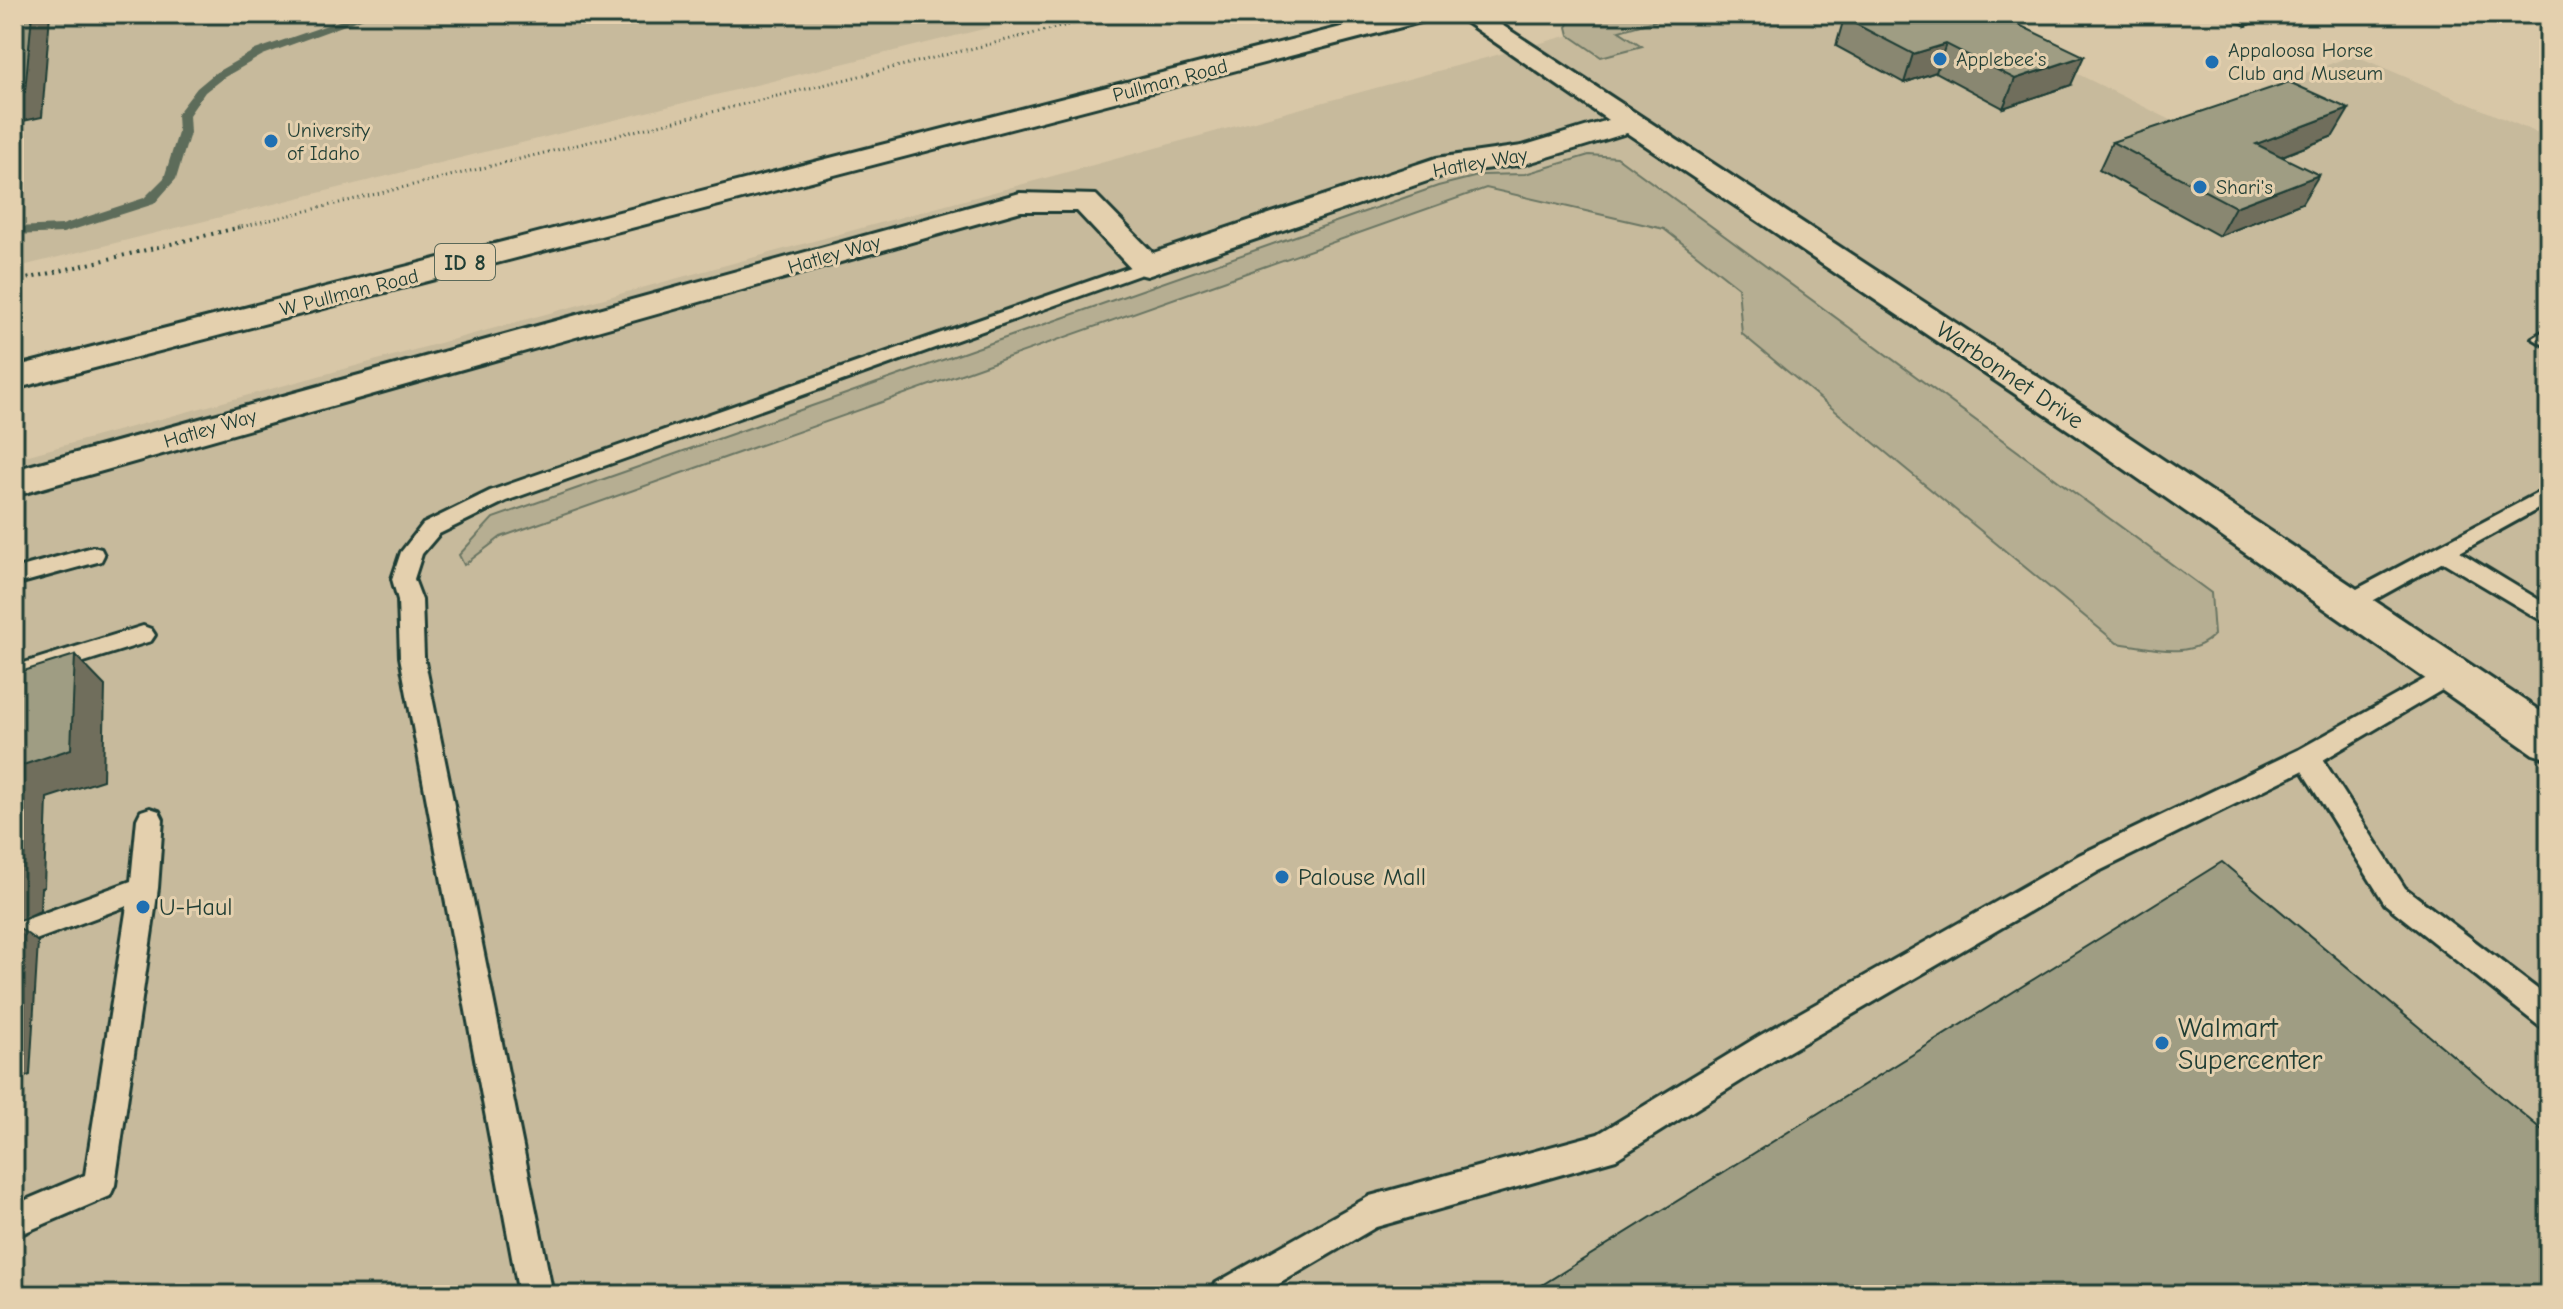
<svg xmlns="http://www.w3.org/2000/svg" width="2563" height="1309" viewBox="0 0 2563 1309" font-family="'Comic Neue',sans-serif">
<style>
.built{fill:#c7ba9c}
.green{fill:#b6ae92;stroke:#6a7663;stroke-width:2}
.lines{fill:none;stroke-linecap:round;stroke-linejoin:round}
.stream{fill:#5d6c5a;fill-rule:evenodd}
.lane-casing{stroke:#1f3d34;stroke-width:6}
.street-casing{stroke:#1f3d34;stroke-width:6}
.primary-casing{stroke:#1f3d34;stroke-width:6}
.path-far1{stroke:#1f3d34;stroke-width:3;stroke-dasharray:1 4;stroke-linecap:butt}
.path{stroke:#1f3d34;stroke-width:4;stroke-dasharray:2 5;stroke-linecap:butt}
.lane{fill:#e4d0ae;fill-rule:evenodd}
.street{fill:#e4d0ae;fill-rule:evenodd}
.primary{fill:#e4d0ae;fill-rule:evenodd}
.wall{fill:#898771;stroke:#1f3d34;stroke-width:2}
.shaded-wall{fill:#6f6e5c;stroke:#1f3d34;stroke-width:2}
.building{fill:#9f9d83;stroke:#1f3d34;stroke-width:2}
.poi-dot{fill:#1f6fb2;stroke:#e4d0ae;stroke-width:3}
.labels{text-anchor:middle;stroke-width:6;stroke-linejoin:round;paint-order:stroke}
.far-poi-label{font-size:20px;fill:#1f3d34;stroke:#e4d0ae;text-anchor:start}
.far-street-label{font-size:20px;fill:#1f3d34;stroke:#e4d0ae}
.shield{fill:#e4d0ae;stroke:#5a6959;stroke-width:2}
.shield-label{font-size:22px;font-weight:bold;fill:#1f3d34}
.street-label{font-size:24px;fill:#1f3d34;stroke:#e4d0ae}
.poi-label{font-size:24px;fill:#1f3d34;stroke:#e4d0ae;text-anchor:start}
.near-poi-label{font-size:28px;fill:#1f3d34;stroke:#e4d0ae;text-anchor:start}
</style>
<rect width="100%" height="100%" fill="#d8c7a7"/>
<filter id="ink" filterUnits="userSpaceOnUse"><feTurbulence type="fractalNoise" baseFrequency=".0125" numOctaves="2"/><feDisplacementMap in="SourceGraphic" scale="16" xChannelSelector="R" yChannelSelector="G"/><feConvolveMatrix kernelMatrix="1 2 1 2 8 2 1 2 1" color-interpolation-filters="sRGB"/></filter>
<g filter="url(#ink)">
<!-- built -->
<g class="built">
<path d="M 14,14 L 1044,14 L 14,268 Z"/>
<path d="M 1647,14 L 1956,14 L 2175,122 L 2354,55 L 2549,138 L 2549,1295 L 14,1295 L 14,459 Z"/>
</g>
<!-- green -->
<g class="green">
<path d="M 1575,14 L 1679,14 L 1619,31 L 1642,46 L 1601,57 L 1569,35 L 1567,27 Z"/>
<path d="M 1589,155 L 1617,157 L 2211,593 L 2214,635 C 2188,661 2150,647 2117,643 L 1742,334 L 1738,287 L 1664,229 L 1486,188 L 501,537 L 464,565 L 459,555 L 493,518 L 1438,186 L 1482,175 L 1525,174 Z"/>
</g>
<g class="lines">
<!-- stream -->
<path class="stream" d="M 359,14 L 375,14 L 263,55 L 223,78 L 205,92 L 189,115 L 190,133 L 176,179 L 154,204 L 63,233 L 14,235 L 14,227 L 62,225 L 144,198 L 164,178 L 178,133 L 177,114 L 197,88 L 215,73 L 255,50 Z"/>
<!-- lane casing -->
<g class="lane-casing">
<g id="lane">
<path d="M 1147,261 L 1156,266 L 1153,270 L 506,501 L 439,534 L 422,554 L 414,579 L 422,600 L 424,657 L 553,1295 L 519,1295 L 400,657 L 398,600 L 392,579 L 401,552 L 423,524 L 490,491 Z"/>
<path d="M 2542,332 L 2549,334 L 2549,348 L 2532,338 Z"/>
<path d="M 2549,487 L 2549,503 L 2460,552 L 2549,606 L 2549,625 L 2443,562 L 2356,610 L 2348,612 L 2340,610 L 2336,604 L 2340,598 Z"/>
<path d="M 93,547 L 101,549 L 104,555 L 101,561 L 14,585 L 14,569 Z"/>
<path d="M 143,626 L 151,629 L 155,635 L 151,641 L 14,684 L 14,666 Z"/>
<path d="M 2450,665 L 2459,668 L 2462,674 L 2459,680 L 2323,760 L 2405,888 L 2549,998 L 2549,1030 L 2539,1026 L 2385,904 L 2302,771 L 2099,871 L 1781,1056 L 1616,1159 L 1376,1227 L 1260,1295 L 1211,1295 L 1216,1283 L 1370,1196 L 1598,1134 L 1759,1036 L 2079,855 L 2298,750 Z"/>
<path d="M 150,808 L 159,811 L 163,819 L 158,888 L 115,1185 L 110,1196 L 14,1237 L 14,1205 L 85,1175 L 127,906 L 14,948 L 14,924 L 131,881 L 137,819 L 141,811 Z"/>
</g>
</g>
<!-- street casing -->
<g class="street-casing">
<path id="street" d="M 1454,14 L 1485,14 L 2099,417 L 2549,717 L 2549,759 L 2533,754 L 2073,433 L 1627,133 L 1525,164 L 1451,173 L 1147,276 L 1135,273 L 1077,211 L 1021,211 L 14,496 L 14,470 L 1020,193 L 1096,195 L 1153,253 L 1436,158 L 1522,146 L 1608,120 Z"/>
</g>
<!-- primary casing -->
<g class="primary-casing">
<path id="primary" d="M 1392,14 L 1436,14 L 1432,19 L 14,389 L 14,367 Z"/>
</g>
<!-- path-far1 -->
<path class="path-far1" d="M 237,228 L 1113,14"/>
<!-- path -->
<path class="path" d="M 14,282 L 245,226"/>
<!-- lane -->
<use href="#lane" class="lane"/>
<!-- street -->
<use href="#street" class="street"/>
<!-- primary -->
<use href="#primary" class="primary"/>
</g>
<!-- wall -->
<g class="wall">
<path d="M 1860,14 L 2071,85 L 2003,108 L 1936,72 L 1904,83 L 1836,46 L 1844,18 Z"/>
<path d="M 2220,14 L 2281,14 L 2246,26 Z"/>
<path d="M 2333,136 L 2282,156 L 2302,203 L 2219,236 L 2099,170 L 2112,142 Z"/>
</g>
<!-- shaded-wall -->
<g class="shaded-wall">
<path d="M 32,14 L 50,14 L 42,117 L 14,123 L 14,94 Z"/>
<path d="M 2252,14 L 2281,14 L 2246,26 Z"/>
<path d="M 1946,44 L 1936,72 L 1904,83 L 1913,54 Z"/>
<path d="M 2084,56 L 2071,85 L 2003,108 L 2015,79 Z"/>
<path d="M 2349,109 L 2333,136 L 2241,172 L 2256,144 Z"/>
<path d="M 2319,175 L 2302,203 L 2219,236 L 2235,207 Z"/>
<path d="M 75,655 L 105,686 L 103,780 L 47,798 L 44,887 L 41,888 L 40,911 L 14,923 L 14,768 Z"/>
<path d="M 14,924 L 38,942 L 30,1075 L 14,1081 Z"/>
</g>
<!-- building -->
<g class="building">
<path d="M 14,14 L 32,14 L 25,92 L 14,94 Z"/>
<path d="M 1860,14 L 1996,14 L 2084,56 L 2015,79 L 1946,44 L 1913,54 L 1844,18 Z"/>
<path d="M 2289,82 L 2349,109 L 2256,144 L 2319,175 L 2235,207 L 2112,142 Z"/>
<path d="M 75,655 L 71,749 L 14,768 L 14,674 Z"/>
<path d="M 2222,862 L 2549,1136 L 2549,1295 L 1526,1295 Z"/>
</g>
</g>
<!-- markers -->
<g class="poi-dot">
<circle cx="1940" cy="59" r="8"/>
<circle cx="2212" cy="62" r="8"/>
<circle cx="271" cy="141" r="8"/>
<circle cx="2200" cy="187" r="8"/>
<circle cx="1282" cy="877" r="8"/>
<circle cx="143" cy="907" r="8"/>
<circle cx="2162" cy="1043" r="8"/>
</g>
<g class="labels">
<!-- far-poi labels -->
<g class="far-poi-label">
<text x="2228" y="57">Appaloosa Horse<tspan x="2228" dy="23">Club and Museum</tspan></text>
<text x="1956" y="66">Applebee's</text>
<text x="287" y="137">University<tspan x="287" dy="23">of Idaho</tspan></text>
<text x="2216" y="194">Shari's</text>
</g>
<!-- far-street labels -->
<g class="far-street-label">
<text transform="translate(1170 80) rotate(-15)" y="7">Pullman Road</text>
<text transform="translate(1480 162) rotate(-10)" y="7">Hatley Way</text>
<text transform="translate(834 254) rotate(-16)" y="7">Hatley Way</text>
<text transform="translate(349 292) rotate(-14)" y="7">W Pullman Road</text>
<text transform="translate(210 428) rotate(-16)" y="7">Hatley Way</text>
</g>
<!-- shield labels -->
<rect class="shield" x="435" y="244" width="60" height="36" rx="6"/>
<g class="shield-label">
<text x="465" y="270">ID 8</text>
</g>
<!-- street labels -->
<g class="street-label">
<text transform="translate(2010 375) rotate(34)" y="8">Warbonnet Drive</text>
</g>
<!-- poi labels -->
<g class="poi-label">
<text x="1298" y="885">Palouse Mall</text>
<text x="159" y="915">U-Haul</text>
</g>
<!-- near-poi labels -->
<g class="near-poi-label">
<text x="2178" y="1037">Walmart<tspan x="2178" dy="32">Supercenter</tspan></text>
</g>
</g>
<!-- margin -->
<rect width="2563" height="1309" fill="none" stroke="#e4d0ae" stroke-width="48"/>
<rect x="24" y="24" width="2515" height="1261" fill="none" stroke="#1f3d34" stroke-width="3" filter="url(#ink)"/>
</svg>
